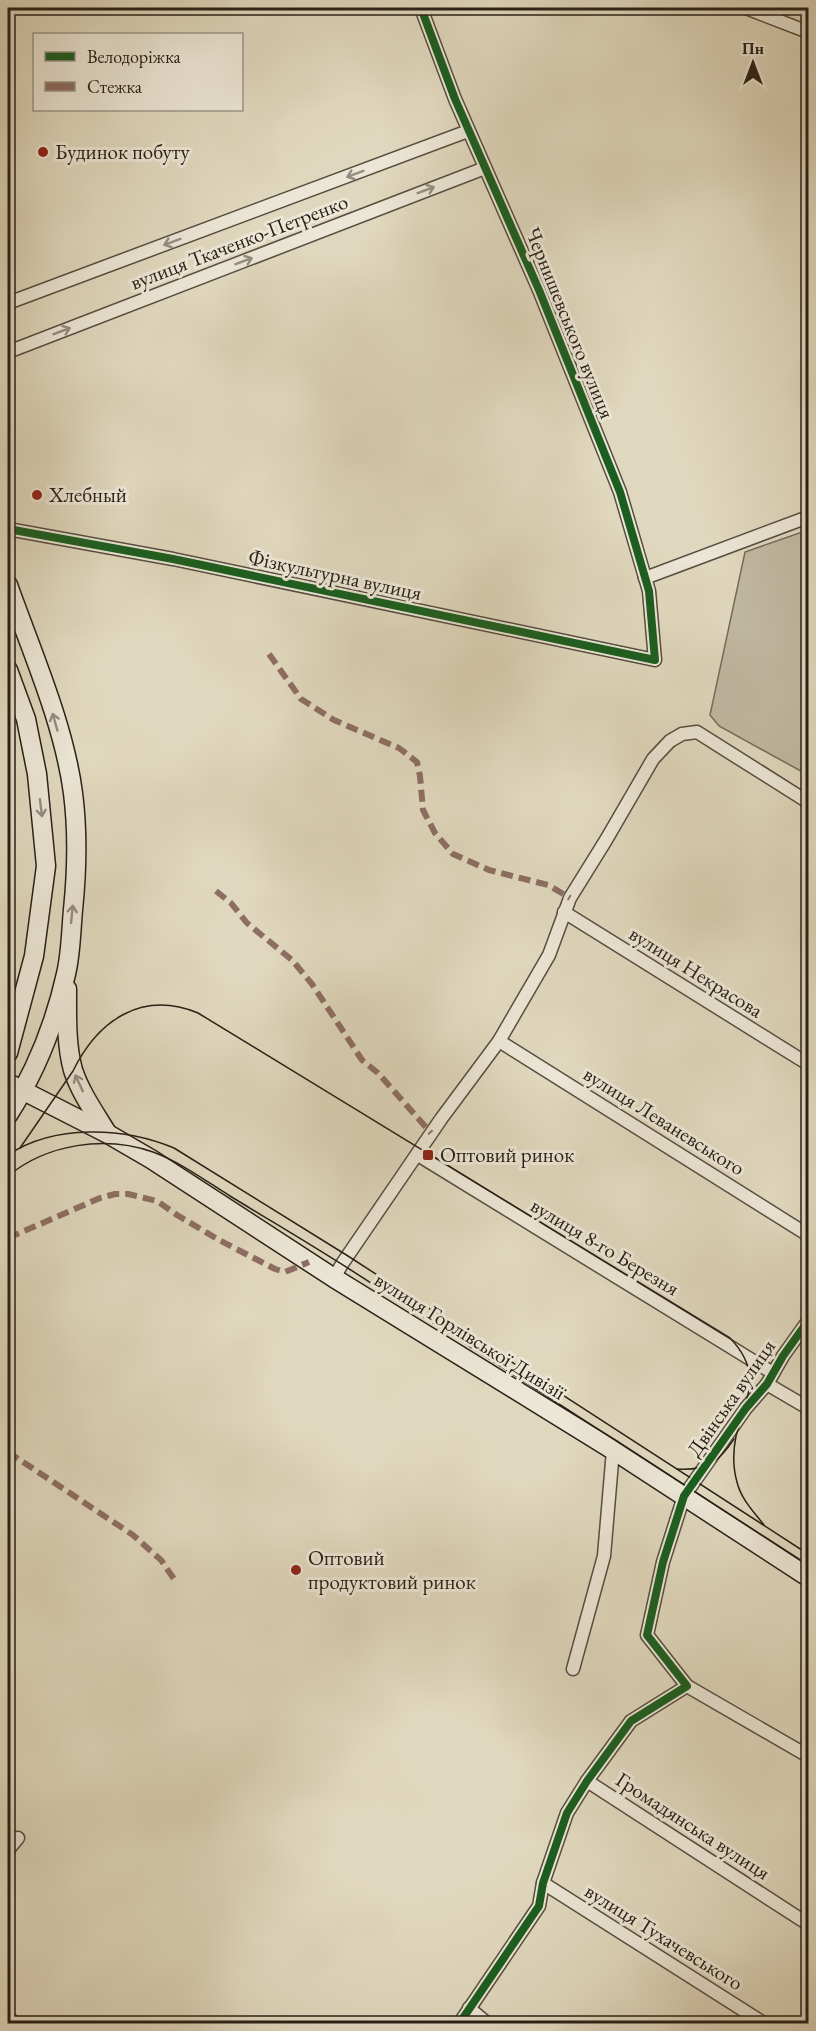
<svg xmlns="http://www.w3.org/2000/svg" width="816" height="2031" viewBox="0 0 816 2031" font-family="'EB Garamond',serif">
<style>
.green{fill:#c1b9a2;stroke:#746c5c;stroke-width:1.5}
.lines{fill:none;stroke-linecap:round;stroke-linejoin:round}
.minor-casing{stroke:#564e41;stroke-width:15}
.secondary-casing{stroke:#282017;stroke-width:21}
.minor{stroke:#ebe6d5;stroke-width:12}
.secondary{stroke:#ebe6d5;stroke-width:18}
.tram{stroke:#282017;stroke-width:1.5}
.quiet{stroke:#8d6e63;stroke-width:6;stroke-dasharray:12 6;stroke-linecap:butt}
.cycleway-casing{stroke:#ebe6d5;stroke-width:11}
.cycleway{stroke:#1b5e20;stroke-width:8}
.oneway{stroke:#938d80}
.poi-dot{fill:#8f2418;stroke:#ebe6d5;stroke-width:2}
.labels{text-anchor:middle;stroke-width:6;stroke-linejoin:round;paint-order:stroke}
.poi-label{font-size:21px;fill:#282017;stroke:#ebe6d5;text-anchor:start}
.street-label{font-size:21px;fill:#282017;stroke:#ebe6d5}
</style>
<rect width="100%" height="100%" fill="#e0d8be"/>
<filter id="stains"><feTurbulence type="fractalNoise" baseFrequency=".00333" numOctaves="4"/><feColorMatrix values="0 0 0 0 .2 0 0 0 0 .09 0 0 0 0 .02 0 0 0 .5 -.17"/></filter>
<radialGradient id="worn" r=".72"><stop offset=".6" stop-color="#630" stop-opacity="0"/><stop offset="1" stop-color="#630" stop-opacity=".3"/></radialGradient>
<!-- green -->
<path class="green" d="M 808,530 L 808,775 L 719,726 L 710,715 L 745,552 Z"/>
<g class="lines">
<!-- minor casing -->
<g class="minor-casing">
<g id="minor">
<path d="M 746,8 L 808,32"/>
<path d="M 8,303 L 468,131"/>
<path d="M 8,352 L 485,168"/>
<path d="M 8,529 L 173,559 L 655,660 L 649,591 L 620,492 L 539,290 L 455,99 L 421,8"/>
<path d="M 645,578 L 808,517"/>
<path d="M 564,912 L 808,1064"/>
<path d="M 499,1041 L 808,1235"/>
<path d="M 418,1155 L 773,1373"/>
<path d="M 334,1278 L 342,1264 L 441,1119 L 499,1041 L 549,955 L 570,898 L 606,840 L 653,759 L 670,741 L 682,734 L 697,732 L 808,802"/>
<path d="M 767,1384 L 808,1408"/>
<path d="M 573,1669 L 604,1556 L 613,1450"/>
<path d="M 687,1686 L 808,1756"/>
<path d="M 587,1781 L 808,1924"/>
<path d="M 8,1850 L 18,1838"/>
<path d="M 543,1883 L 765,2024"/>
<path d="M 469,2008 L 488,2024"/>
<path d="M 8,2018 L 17,2024"/>
<path d="M 459,2024 L 539,1906 L 543,1883 L 567,1813 L 587,1781 L 631,1721 L 687,1686 L 647,1635 L 663,1562 L 684,1496 L 746,1408 L 767,1384 L 783,1356 L 808,1321"/>
</g>
</g>
<!-- secondary casing -->
<g class="secondary-casing">
<g id="secondary">
<path d="M 8,585 C 31,650 64,724 73,793 C 78,832 77,871 73,910 C 71,931 71,953 66,974 C 55,1023 35,1073 8,1115"/>
<path d="M 8,670 L 26,719 L 37,774 L 46,866 L 34,956 L 8,1053"/>
<path d="M 67,989 C 67,1015 66,1045 73,1070 C 80,1092 95,1113 107,1133"/>
<path d="M 8,1083 L 108,1134 L 151,1159 L 334,1278 L 613,1450 L 808,1577"/>
</g>
</g>
<!-- minor -->
<use href="#minor" class="minor"/>
<!-- secondary -->
<use href="#secondary" class="secondary"/>
<!-- tram -->
<g class="tram">
<path d="M 20,1148 L 73,1071 C 98,1020 142,990 198,1013 L 730,1338 C 763,1372 747,1397 736,1436 C 733,1451 733,1468 737,1482 C 741,1499 754,1512 764,1525"/>
<path d="M 8,1155 C 54,1124 124,1127 174,1148 L 348,1256 L 808,1554"/>
<path d="M 8,1176 C 47,1144 105,1135 153,1152 C 180,1162 206,1181 230,1196 C 279,1226 329,1255 377,1287 C 521,1379 665,1472 808,1565"/>
<path d="M 677,1469 C 706,1471 718,1463 734,1439"/>
</g>
<!-- quiet -->
<g class="quiet">
<path d="M 269,654 L 301,699 L 334,720 L 399,748 L 417,762 L 420,776 L 423,810 L 435,833 L 453,854 L 489,870 L 548,885 L 570,898"/>
<path d="M 216,891 L 231,903 L 247,923 L 292,960 L 312,984 L 362,1060 L 378,1073 L 431,1133"/>
<path d="M 8,1238 L 100,1198 L 115,1194 L 128,1194 L 157,1201 L 177,1215 L 219,1240 L 275,1269 L 285,1272 L 309,1262"/>
<path d="M 8,1452 L 133,1535 L 161,1560 L 176,1582"/>
</g>
<!-- cycleway casing -->
<g class="cycleway-casing">
<g id="cycleway">
<path d="M 8,529 L 173,559 L 655,660 L 649,591 L 620,492 L 539,290 L 455,99 L 421,8"/>
<path d="M 459,2024 L 539,1906 L 543,1883 L 567,1813 L 587,1781 L 631,1721 L 687,1686 L 647,1635 L 663,1562 L 684,1496 L 746,1408 L 767,1384 L 783,1356 L 808,1321"/>
</g>
</g>
<!-- cycleway -->
<use href="#cycleway" class="cycleway"/>
</g>
<!-- one-way arrows -->
<defs><path id="oneway-shaft" d="M-6 0H5M1.5-3L5.5 0L1.5 3" fill="none" stroke-width="1.6" stroke-linecap="round" stroke-linejoin="round" transform="scale(1.5)"/></defs>
<g class="oneway">
<use href="#oneway-shaft" transform="translate(355 174) rotate(160)"/>
<use href="#oneway-shaft" transform="translate(426 190) rotate(-21)"/>
<use href="#oneway-shaft" transform="translate(172 242) rotate(160)"/>
<use href="#oneway-shaft" transform="translate(244 261) rotate(-21)"/>
<use href="#oneway-shaft" transform="translate(62 331) rotate(-21)"/>
<use href="#oneway-shaft" transform="translate(55 722) rotate(-106)"/>
<use href="#oneway-shaft" transform="translate(41 808) rotate(83)"/>
<use href="#oneway-shaft" transform="translate(72 914) rotate(-84)"/>
<use href="#oneway-shaft" transform="translate(79 1083) rotate(-115)"/>
</g>
<!-- markers -->
<g class="poi-dot">
<circle cx="43" cy="152" r="6"/>
<circle cx="37" cy="495" r="6"/>
<rect x="422" y="1149" width="12" height="12" rx="3"/>
<circle cx="296" cy="1570" r="6"/>
</g>
<g class="labels">
<!-- poi labels -->
<g class="poi-label">
<text x="55" y="159">Будинок побуту</text>
<text x="49" y="502">Хлебный</text>
<text x="440" y="1162">Оптовий ринок</text>
<text x="308" y="1565">Оптовий<tspan x="308" dy="24">продуктовий ринок</tspan></text>
</g>
<!-- street labels -->
<g class="street-label">
<text transform="translate(239 242) rotate(-21)" y="7">вулиця Ткаченко-Петренко</text>
<text transform="translate(570 323) rotate(68)" y="7">Чернишевського вулиця</text>
<text transform="translate(335 575) rotate(12)" y="7">Фізкультурна вулиця</text>
<text transform="translate(696 972) rotate(32)" y="7">вулиця Некрасова</text>
<text transform="translate(664 1121) rotate(32)" y="7">вулиця Леваневського</text>
<text transform="translate(605 1247) rotate(31)" y="7">вулиця 8-го Березня</text>
<text transform="translate(470 1336) rotate(32)" y="7">вулиця Горлівської Дивізії</text>
<text transform="translate(731 1398) rotate(-55)" y="7">Двінська вулиця</text>
<text transform="translate(693 1826) rotate(33)" y="7">Громадянська вулиця</text>
<text transform="translate(664 1937) rotate(32)" y="7">вулиця Тухачевського</text>
</g>
</g>
<!-- margin -->
<rect width="816" height="2031" fill="none" stroke="#e0d8be" stroke-width="30"/>
<rect x="9" y="9" width="798" height="2013" fill="none" stroke="#282017" stroke-width="3"/>
<rect x="15" y="15" width="786" height="2001" fill="none" stroke="#282017" stroke-width="1.5"/>
<!-- legend -->
<rect x="33" y="33" width="210" height="78" fill="#ebe6d5" stroke="#9d9789" stroke-width="1.5"/>
<rect x="45" y="52" width="30" height="9" fill="#1b5e20" stroke="#9d9789" stroke-width="1.5"/>
<text x="87" y="63" font-size="18" fill="#282017">Велодоріжка</text>
<rect x="45" y="82" width="30" height="9" fill="#8d6e63" stroke="#9d9789" stroke-width="1.5"/>
<text x="87" y="93" font-size="18" fill="#282017">Стежка</text>
<!-- north arrow -->
<g transform="translate(753 63)" stroke="#ebe6d5" stroke-width="4.5" paint-order="stroke">
<path d="M0-4.5L10 22L0 15L-10 22Z" fill="#282017"/>
<text y="-9" font-size="16" font-weight="bold" text-anchor="middle" fill="#282017">Пн</text>
</g>
<rect width="100%" height="100%" filter="url(#stains)"/>
<rect width="100%" height="100%" fill="url(#worn)"/>
</svg>
